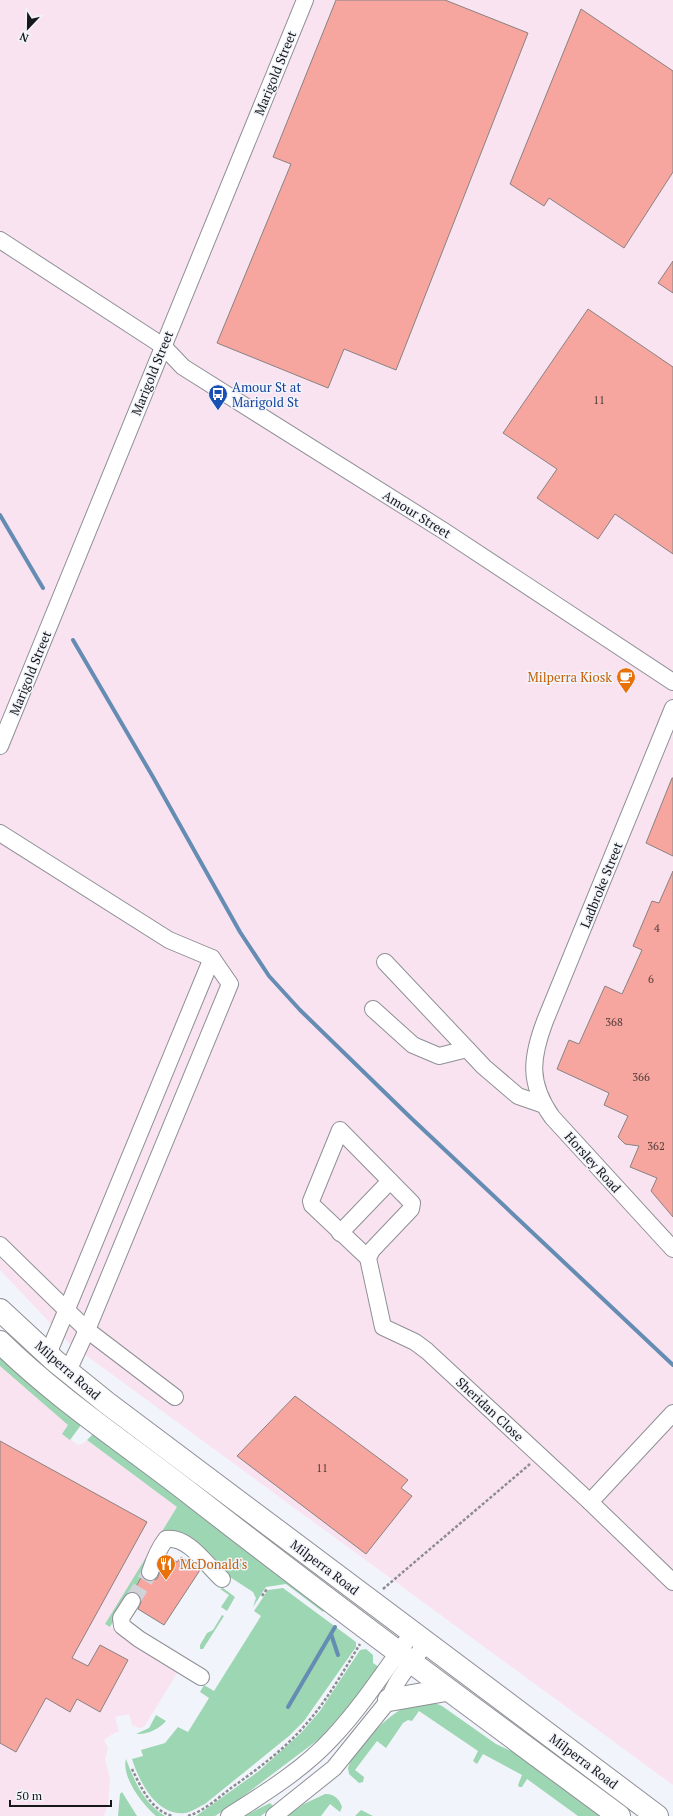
<svg xmlns="http://www.w3.org/2000/svg" width="673" height="1816" viewBox="0 0 673 1816" font-family="'PT Serif',serif">
<style>
.industrial{fill:#fae3f1}
.green{fill:#9dd6b2}
.lines{fill:none;stroke-linecap:round;stroke-linejoin:round}
.stream{stroke:#658cb3;stroke-width:4}
.building{fill:#f6a69e;stroke:#898281}
.minor-tunnel{stroke:#d1d3d9;stroke-width:16;stroke-dasharray:16 8;stroke-linecap:butt}
.minor-casing{stroke:#8e9096;stroke-width:18}
.highway-casing{stroke:#8e9096;stroke-width:24}
.path{stroke:#8c8d92;stroke-width:2.5;stroke-dasharray:3 2;stroke-linecap:butt}
.minor{stroke:#fff;stroke-width:16}
.highway{stroke:#fff;stroke-width:22}
.labels{text-anchor:middle;stroke-width:3;stroke-linejoin:round;paint-order:stroke}
.number-label{font-size:11px;fill:#4f3c3b}
.street-label{font-size:13px;fill:#17181a;stroke:#f2f4fb}
.transit-label{font-size:13px;fill:#164399;stroke:#f2f4fb;text-anchor:start}
.food-label{font-size:13px;fill:#c56008;stroke:#f2f4fb;text-anchor:end}
</style>
<rect width="100%" height="100%" fill="#f2f4fb"/>
<!-- industrial -->
<g class="industrial">
<path d="M 0,0 L 673,0 L 673,1785 L 69,1343 L 0,1270 Z"/>
<path d="M 0,1366 L 69,1425 L 63,1434 L 78,1445 L 84,1443 L 87,1440 L 178,1507 L 106,1624 L 179,1670 L 144,1727 L 139,1728 L 132,1725 L 129,1714 L 115,1717 L 119,1732 L 114,1733 L 104,1740 L 108,1748 L 105,1759 L 110,1778 L 108,1805 L 104,1816 L 0,1816 Z"/>
</g>
<!-- green -->
<g class="green">
<path d="M 0,1354 L 81,1425 L 70,1440 L 62,1434 L 68,1425 L 0,1366 Z"/>
<path d="M 93,1434 L 324,1610 L 323,1612 L 286,1584 L 266,1587 L 253,1607 L 256,1598 L 253,1592 L 216,1568 L 174,1536 L 147,1573 L 116,1622 L 113,1622 L 110,1627 L 105,1624 L 177,1507 L 87,1440 Z"/>
<path d="M 223,1588 L 235,1597 L 227,1611 L 221,1607 L 229,1595 L 220,1589 Z"/>
<path d="M 283,1588 L 356,1642 L 356,1647 L 304,1721 L 289,1736 L 205,1804 C 198,1807 192,1812 185,1813 C 156,1816 139,1781 132,1759 L 143,1756 L 141,1750 L 165,1743 L 178,1727 L 188,1732 L 209,1698 L 200,1692 L 204,1685 L 214,1691 L 261,1616 L 254,1611 L 268,1590 Z"/>
<path d="M 222,1615 L 224,1616 L 203,1649 L 200,1649 L 200,1645 L 207,1633 L 213,1630 Z"/>
<path d="M 366,1649 L 373,1655 L 373,1663 L 379,1667 L 346,1710 L 319,1739 L 226,1809 L 215,1816 L 196,1816 L 259,1771 L 301,1733 L 320,1711 L 360,1650 Z"/>
<path d="M 433,1702 L 442,1706 L 496,1744 L 524,1757 L 604,1816 L 578,1816 L 527,1779 L 522,1787 L 519,1787 L 518,1785 L 522,1775 L 483,1754 L 477,1764 L 473,1761 L 478,1751 L 419,1711 L 412,1721 L 408,1720 L 403,1723 L 386,1748 L 377,1741 L 355,1770 L 364,1777 L 363,1782 L 359,1783 L 349,1774 L 348,1768 C 353,1750 390,1712 408,1706 C 415,1703 425,1703 433,1702 Z"/>
<path d="M 156,1715 L 166,1721 C 159,1729 147,1735 136,1734 L 149,1728 Z"/>
<path d="M 126,1759 C 134,1780 144,1804 165,1816 L 156,1816 C 143,1805 121,1777 126,1759 Z"/>
<path d="M 122,1792 L 137,1816 L 118,1816 L 120,1794 Z"/>
<path d="M 325,1794 C 333,1793 340,1799 342,1807 L 340,1812 L 330,1804 L 321,1816 L 287,1816 L 304,1804 Z"/>
<path d="M 270,1803 L 273,1806 L 261,1816 L 244,1816 Z"/>
<path d="M 361,1810 L 373,1816 L 355,1816 Z"/>
</g>
<g class="lines">
<!-- stream -->
<g class="stream">
<path d="M 0,515 L 43,588"/>
<path d="M 73,640 L 153,777 L 240,932 L 269,976 L 300,1010 L 411,1118 L 673,1365"/>
<path d="M 331,1634 L 338,1655"/>
<path d="M 288,1707 L 335,1627"/>
</g>
</g>
<!-- building -->
<g class="building">
<path d="M 336,0 L 445,0 L 528,33 L 396,370 L 344,349 L 328,388 L 217,343 L 291,164 L 273,157 Z"/>
<path d="M 581,9 L 673,71 L 673,172 L 624,248 L 549,198 L 544,206 L 510,184 Z"/>
<path d="M 673,261 L 673,293 L 658,283 Z"/>
<path d="M 588,309 L 673,367 L 673,554 L 615,514 L 598,539 L 537,498 L 557,469 L 503,433 Z"/>
<path d="M 672,778 L 673,778 L 673,856 L 646,843 Z"/>
<path d="M 673,871 L 673,1217 L 651,1191 L 657,1178 L 630,1167 L 639,1146 L 625,1144 L 618,1137 L 628,1116 L 604,1105 L 609,1093 L 557,1069 L 569,1040 L 579,1044 L 605,986 L 622,994 L 642,950 L 633,946 L 652,901 L 659,903 Z"/>
<path d="M 295,1396 L 408,1480 L 401,1488 L 412,1496 L 366,1554 L 237,1456 Z"/>
<path d="M 0,1441 L 147,1522 L 72,1658 L 88,1666 L 100,1645 L 128,1660 L 100,1712 L 77,1699 L 70,1712 L 46,1698 L 16,1752 L 0,1743 Z"/>
<path d="M 166,1556 L 177,1562 L 181,1557 L 200,1570 L 164,1625 L 138,1609 L 141,1602 L 141,1597 L 137,1593 L 133,1592 L 142,1576 L 147,1581 L 157,1579 Z"/>
</g>
<g class="lines">
<!-- minor-tunnel -->
<path class="minor-tunnel" d="M 132,1601 L 150,1572"/>
<!-- minor casing -->
<g class="minor-casing">
<g id="minor">
<path d="M 0,240 L 163,346 L 183,367 L 444,531 L 673,682"/>
<path d="M 673,708 L 545,1021 C 531,1058 528,1083 552,1117 L 673,1249"/>
<path d="M 0,746 L 305,0"/>
<path d="M 0,833 L 169,940 L 212,958 L 230,984 L 87,1330 L 68,1371"/>
<path d="M 385,962 L 484,1067 L 518,1096 L 544,1105"/>
<path d="M 373,1009 L 413,1045 L 439,1056 L 467,1049"/>
<path d="M 340,1233 L 390,1181"/>
<path d="M 0,1245 L 87,1330 L 175,1397"/>
<path d="M 368,1258 L 312,1205 L 311,1201 L 340,1130 L 412,1203 L 411,1209 L 372,1250 L 368,1258 L 383,1327 L 415,1342 L 427,1351 L 590,1502 L 673,1582"/>
<path d="M 48,1354 L 67,1309 L 212,958"/>
<path d="M 590,1502 L 673,1413"/>
<path d="M 150,1572 C 154,1560 158,1549 166,1539 C 189,1536 207,1566 222,1579"/>
<path d="M 132,1601 L 121,1618 L 122,1626 L 139,1639 L 201,1677"/>
<path d="M 229,1816 C 265,1793 304,1769 333,1737 C 363,1705 387,1667 413,1632"/>
<path d="M 274,1816 L 334,1768 L 389,1700 C 396,1678 413,1661 427,1642"/>
</g>
</g>
<!-- highway casing -->
<g class="highway-casing">
<g id="highway">
<path d="M 0,1310 L 55,1361 L 107,1403 L 657,1816"/>
<path d="M 0,1342 C 57,1398 124,1442 187,1491 C 329,1602 474,1709 619,1816"/>
<path d="M 389,1700 L 446,1690"/>
</g>
</g>
<!-- path -->
<g class="path">
<path d="M 383,1589 L 530,1464"/>
<path d="M 262,1596 L 267,1589"/>
<path d="M 132,1769 C 141,1787 151,1811 173,1816"/>
<path d="M 188,1816 C 204,1811 218,1798 231,1788 C 258,1769 286,1748 307,1723 C 328,1699 344,1670 360,1644"/>
</g>
<!-- minor -->
<use href="#minor" class="minor"/>
<!-- highway -->
<use href="#highway" class="highway"/>
</g>
<!-- icons -->
<defs>
<g id="bus-pin" transform="scale(1)"><path d="M0 17L-7.5 6A9.5 9.5 0 1 1 7.5 6Z" fill="#1a4fb4" stroke="#f2f4fb"/><path d="M-5-6H5V4H4V6H2V4H-2V6H-4V4H-5ZM-3.5-4V0h7V-4ZM-3.5 1.2v1.5H-2V1.2ZM2 1.2v1.5H3.5V1.2Z" fill="#fff"/></g>
<g id="cafe-pin" transform="scale(1)"><path d="M0 17L-7.5 6A9.5 9.5 0 1 1 7.5 6Z" fill="#e8710a" stroke="#f2f4fb"/><path d="M-5.5-4.5H6V0H3Q3 3.5 0 3.5H-2.5Q-5.5 3.5-5.5 0ZM3-3.2v2h1.7v-2ZM-6 4.5H4V6H-6Z" fill="#fff"/></g>
<g id="restaurant-pin" transform="scale(1)"><path d="M0 17L-7.5 6A9.5 9.5 0 1 1 7.5 6Z" fill="#e8710a" stroke="#f2f4fb"/><path d="M-5-6h1v4h1v-4h1v4h1v-4h1v5L-1.5 .5V6h-2V.5L-5-1ZM5-6V6H3V1.5H1.5Q1.5-4 5-6Z" fill="#fff"/></g>
</defs>
<g fill-rule="evenodd">
<use href="#bus-pin" x="218" y="394"/>
<use href="#cafe-pin" x="626" y="677"/>
<use href="#restaurant-pin" x="166" y="1564"/>
</g>
<g class="labels">
<!-- number labels -->
<g class="number-label">
<text x="599" y="404">11</text>
<text x="657" y="932">4</text>
<text x="651" y="983">6</text>
<text x="614" y="1026">368</text>
<text x="641" y="1081">366</text>
<text x="656" y="1150">362</text>
<text x="322" y="1472">11</text>
</g>
<!-- street labels -->
<g class="street-label">
<text transform="translate(275 73) rotate(-68)" y="5">Marigold Street</text>
<text transform="translate(152 373) rotate(-68)" y="5">Marigold Street</text>
<text transform="translate(417 514) rotate(32)" y="5">Amour Street</text>
<text transform="translate(30 673) rotate(-68)" y="5">Marigold Street</text>
<text transform="translate(601 885) rotate(-68)" y="5">Ladbroke Street</text>
<text transform="translate(593 1162) rotate(48)" y="5">Horsley Road</text>
<text transform="translate(68 1370) rotate(41)" y="5">Milperra Road</text>
<text transform="translate(490 1409) rotate(43)" y="5">Sheridan Close</text>
<text transform="translate(325 1567) rotate(37)" y="5">Milperra Road</text>
<text transform="translate(584 1761) rotate(37)" y="5">Milperra Road</text>
</g>
<!-- transit labels -->
<g class="transit-label">
<text x="232" y="392">Amour St at<tspan x="232" dy="15">Marigold St</tspan></text>
</g>
<!-- food labels -->
<g class="food-label">
<text x="612" y="682">Milperra Kiosk</text>
<text x="180" y="1569" text-anchor="start">McDonald's</text>
</g>
</g>
<!-- north arrow -->
<g transform="translate(28 28) rotate(202)" stroke="#f2f4fb" stroke-width="3" paint-order="stroke">
<path d="M0-3L7 15L0 10L-7 15Z" fill="#17181a"/>
<text y="-6" font-size="11" font-weight="bold" text-anchor="middle" fill="#17181a">N</text>
</g>
<!-- scale -->
<path d="M10 1800v6h101v-6" fill="none" stroke="#17181a" stroke-width="2"/>
<text x="16" y="1800" font-size="12" fill="#17181a" stroke="#f2f4fb" stroke-width="3" paint-order="stroke">50 m</text>
</svg>
